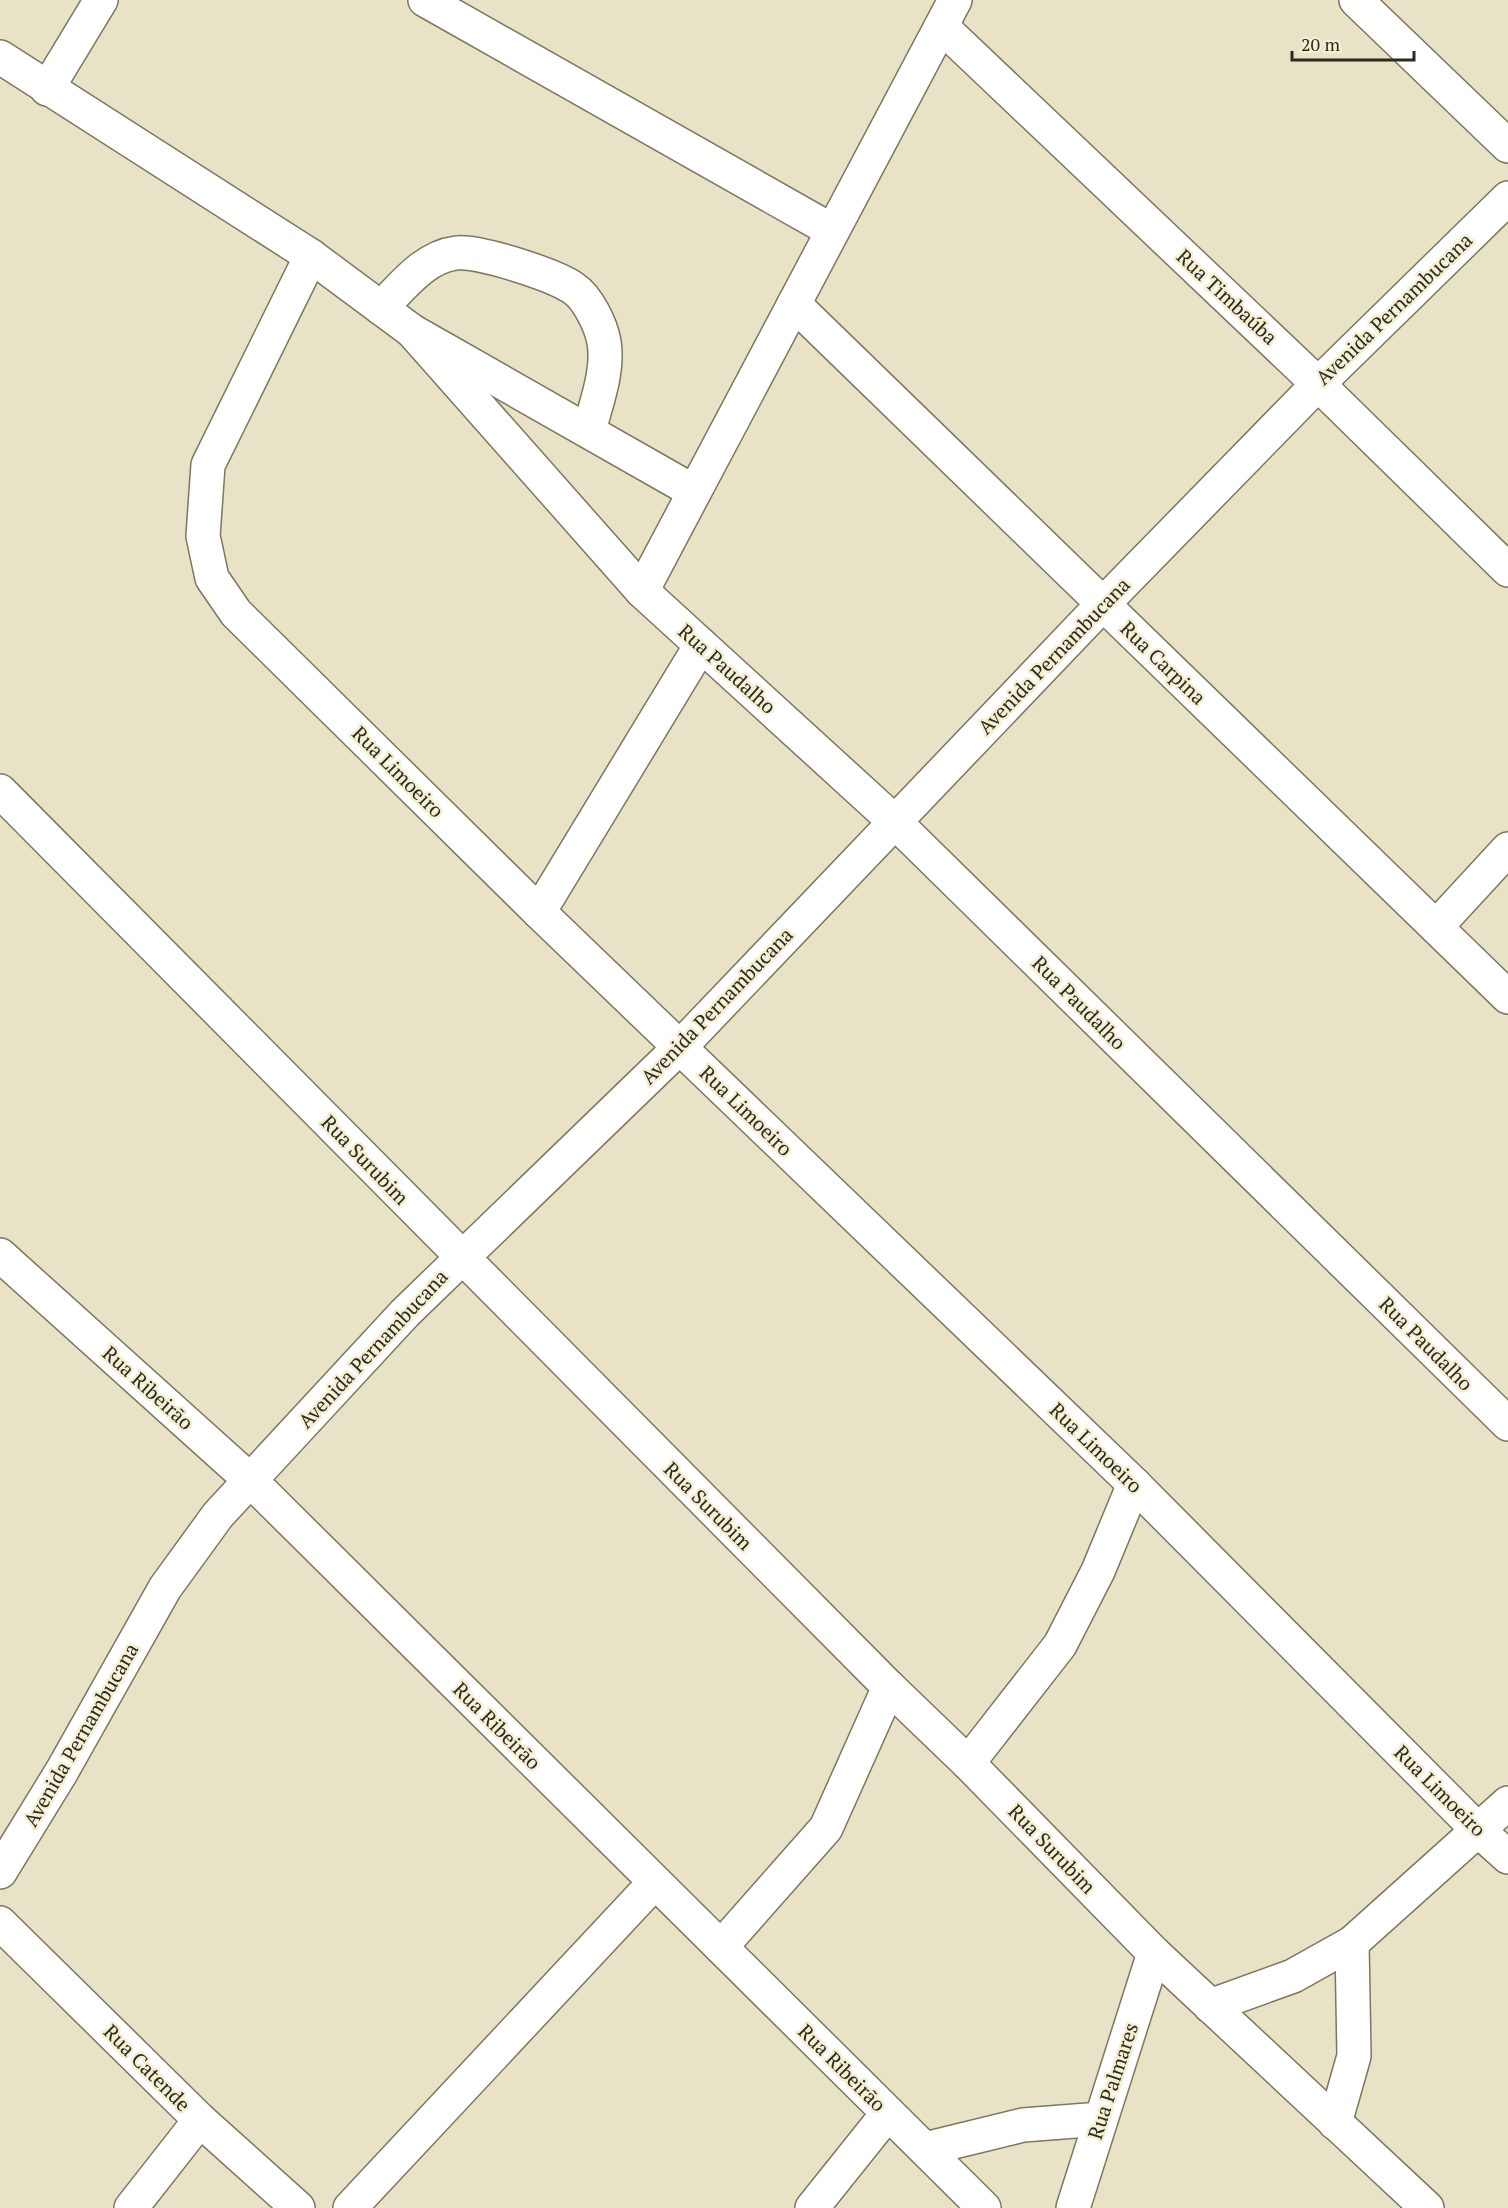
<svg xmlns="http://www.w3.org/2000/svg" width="1508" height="2208" viewBox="0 0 1508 2208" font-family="'PT Serif',serif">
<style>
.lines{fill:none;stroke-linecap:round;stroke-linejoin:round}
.minor-casing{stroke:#7d775f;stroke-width:36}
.minor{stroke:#fff;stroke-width:33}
.labels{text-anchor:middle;stroke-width:5;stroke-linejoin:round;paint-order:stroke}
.street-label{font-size:20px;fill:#2d2b21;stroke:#f5efd4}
</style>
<rect width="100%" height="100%" fill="#e8e2c7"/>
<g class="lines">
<!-- minor casing -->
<g class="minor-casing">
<g id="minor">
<path d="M 425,0 L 831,230"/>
<path d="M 1356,0 L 1508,146"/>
<path d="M 942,27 L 1318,384 L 1508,570"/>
<path d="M 0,57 L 311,256 L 412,331 L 693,491"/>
<path d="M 47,89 L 101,0"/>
<path d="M 311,256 L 208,465 L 203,536 L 212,578 L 236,613 L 539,912 L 1134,1484 L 1478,1830 L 1508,1857"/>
<path d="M 794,304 L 1508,997"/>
<path d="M 381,308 C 402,287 424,257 456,253 C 478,250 554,275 573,288 C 588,298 601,325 604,342 C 609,371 596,403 589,431"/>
<path d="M 412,331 L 642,591 L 895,822 L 1508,1424"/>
<path d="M 642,591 L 955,0"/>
<path d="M 0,791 L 889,1687 L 968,1763 L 1154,1953 L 1427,2208"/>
<path d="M 539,912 L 701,645"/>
<path d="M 1436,927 L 1508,849"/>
<path d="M 0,1255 L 250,1480 L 984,2208"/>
<path d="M 968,1763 L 1060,1645 L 1098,1571 L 1134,1484"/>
<path d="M 0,1872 L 62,1771 L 165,1588 L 218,1515 L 405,1313 L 680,1047 L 1103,604 L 1318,384 L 1508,198"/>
<path d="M 0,1923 L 200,2120 L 298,2208"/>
<path d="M 721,1947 L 826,1828 L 889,1687"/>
<path d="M 1210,2006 L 1293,1976 L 1352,1943 L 1508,1803"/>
<path d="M 1335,2123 L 1354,2056 L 1352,1943"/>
<path d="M 925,2149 L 1023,2125 L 1101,2119"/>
<path d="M 131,2208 L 200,2120"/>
<path d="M 350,2208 L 655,1882"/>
<path d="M 812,2208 L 888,2113"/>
<path d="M 1073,2208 L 1154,1953"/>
</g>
</g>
<!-- minor -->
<use href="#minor" class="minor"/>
</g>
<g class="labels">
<!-- street labels -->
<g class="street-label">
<text transform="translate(1227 297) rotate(43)" y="7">Rua Timbaúba</text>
<text transform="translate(1394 309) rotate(-44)" y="7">Avenida Pernambucana</text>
<text transform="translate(1054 656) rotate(-46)" y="7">Avenida Pernambucana</text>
<text transform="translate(1163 663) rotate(44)" y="7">Rua Carpina</text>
<text transform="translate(727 669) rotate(42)" y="7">Rua Paudalho</text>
<text transform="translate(398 772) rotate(45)" y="7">Rua Limoeiro</text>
<text transform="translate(1079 1003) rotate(45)" y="7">Rua Paudalho</text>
<text transform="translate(717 1006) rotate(-46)" y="7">Avenida Pernambucana</text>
<text transform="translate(746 1111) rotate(44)" y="7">Rua Limoeiro</text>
<text transform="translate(365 1160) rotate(46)" y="7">Rua Surubim</text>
<text transform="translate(1426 1344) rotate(45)" y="7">Rua Paudalho</text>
<text transform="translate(373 1349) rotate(-47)" y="7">Avenida Pernambucana</text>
<text transform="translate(148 1388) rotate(42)" y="7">Rua Ribeirão</text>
<text transform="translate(1096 1448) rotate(44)" y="7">Rua Limoeiro</text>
<text transform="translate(708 1506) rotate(45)" y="7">Rua Surubim</text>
<text transform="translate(497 1726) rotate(45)" y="7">Rua Ribeirão</text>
<text transform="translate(81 1735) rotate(-60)" y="7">Avenida Pernambucana</text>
<text transform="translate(1440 1791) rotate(45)" y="7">Rua Limoeiro</text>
<text transform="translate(1052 1849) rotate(46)" y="7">Rua Surubim</text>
<text transform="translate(147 2068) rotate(45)" y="7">Rua Catende</text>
<text transform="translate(842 2068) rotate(45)" y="7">Rua Ribeirão</text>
<text transform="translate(1113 2081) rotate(-72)" y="7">Rua Palmares</text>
</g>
</g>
<!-- scale -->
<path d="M1292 51v9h122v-9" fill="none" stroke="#2d2b21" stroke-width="3"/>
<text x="1301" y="51" font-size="18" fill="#2d2b21" stroke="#f5efd4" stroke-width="4.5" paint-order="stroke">20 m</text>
</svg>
